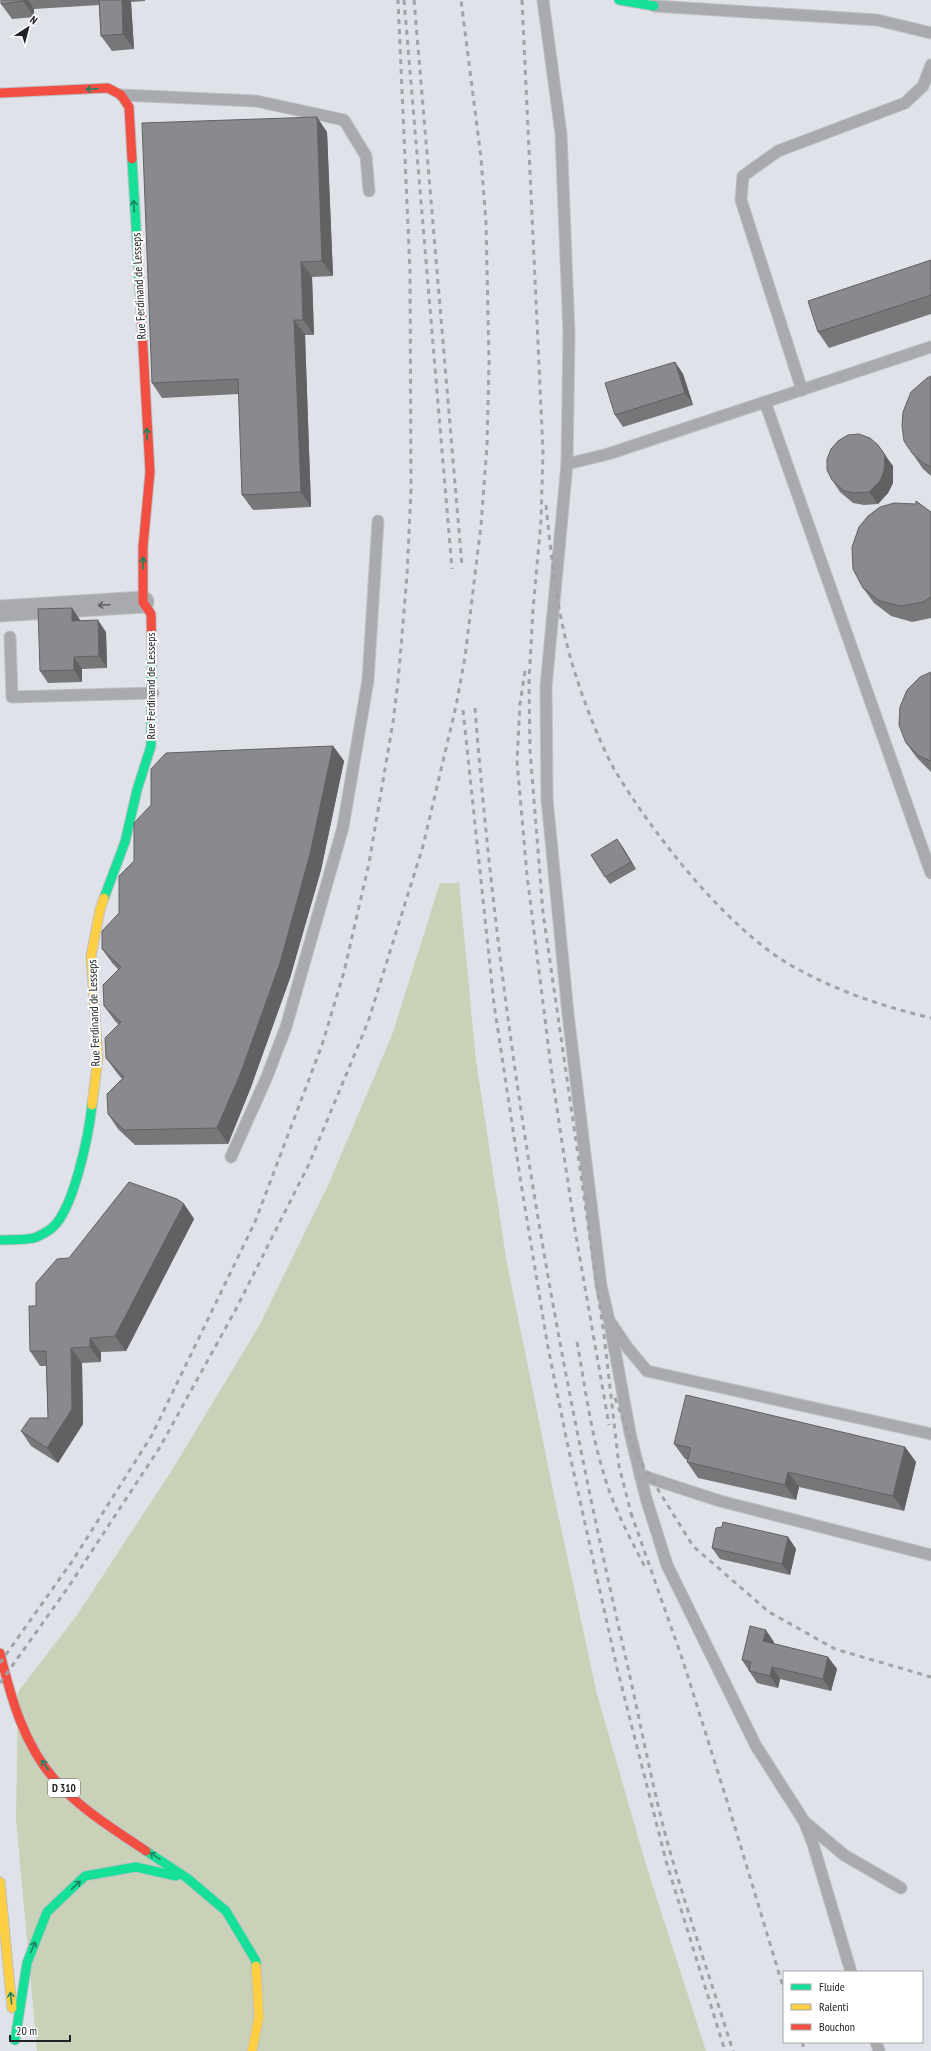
<svg xmlns="http://www.w3.org/2000/svg" width="931" height="2051" viewBox="0 0 931 2051" font-family="'PT Sans Narrow',sans-serif">
<style>
.green{fill:#c9d2b8}
.lines{fill:none;stroke-linecap:round;stroke-linejoin:round}
.lane-casing{stroke:#bec0c5;stroke-width:13}
.street-casing{stroke:#bec0c5;stroke-width:23}
.fast-casing{stroke:#bec0c5;stroke-width:11}
.slow-casing{stroke:#bec0c5;stroke-width:11}
.jam-casing{stroke:#bec0c5;stroke-width:11}
.lane{stroke:#a8aaad;stroke-width:11}
.street{stroke:#a8aaad;stroke-width:21}
.fast{stroke:#16e098;stroke-width:9}
.slow{stroke:#ffcf43;stroke-width:9}
.jam{stroke:#f24e42;stroke-width:9}
.rail{stroke:#a1a3a7;stroke-width:3;stroke-dasharray:5 5;stroke-linecap:butt}
.wall{fill:#77777a}
.shaded-wall{fill:#616163}
.building{fill:#8a8a8e;stroke:#616163}
.oneway{stroke:#1c8260}
.oneway2{stroke:#5e6063}
.labels{text-anchor:middle;stroke-width:4;stroke-linejoin:round;paint-order:stroke}
.shield{fill:#fff;stroke:#646568;stroke-width:1}
.shield-label{font-size:11px;font-weight:bold;fill:#212327}
.street-label{font-size:12px;fill:#212327;stroke:#fff}
</style>
<rect width="100%" height="100%" fill="#dfe3e9"/>
<!-- green -->
<path class="green" d="M 440,883 L 459,883 L 476,1060 L 506,1258 L 555,1500 L 597,1694 L 647,1868 L 706,2051 L 37,2051 L 16,1819 L 18,1692 L 77,1615 L 172,1470 L 259,1326 L 329,1183 L 392,1035 Z"/>
<g class="lines">
<!-- lane casing -->
<g class="lane-casing">
<g id="lane">
<path d="M 543,0 L 561,134 L 569,333 L 567,464 L 546,687 L 547,799 L 568,1014 L 601,1286 L 609,1320 L 627,1347 L 647,1371 L 931,1434"/>
<path d="M 654,6 L 877,20 L 931,33"/>
<path d="M 121,95 L 256,101 L 344,120 L 366,156 L 369,191"/>
<path d="M 802,390 L 741,200 L 743,176 L 778,151 L 905,103 L 923,86 L 931,65"/>
<path d="M 765,402 L 931,873"/>
<path d="M 567,464 L 608,454 L 931,347"/>
<path d="M 10,637 L 12,697 L 153,693"/>
<path d="M 231,1157 L 266,1079 L 286,1027 L 343,827 L 368,680 L 378,521"/>
<path d="M 610,1324 L 630,1433 L 646,1498 L 667,1565 L 756,1746 L 804,1821 L 813,1844 L 851,1972"/>
<path d="M 640,1475 L 720,1501 L 931,1555"/>
<path d="M 805,1822 L 844,1855 L 901,1888"/>
<path d="M 876,2042 L 879,2051"/>
</g>
</g>
<!-- street casing -->
<g class="street-casing">
<path id="street" d="M 0,611 L 143,602"/>
</g>
<!-- fast casing -->
<g class="fast-casing">
<g id="fast">
<path d="M 619,0 L 654,6"/>
<path d="M 132,159 L 141,311"/>
<path d="M 104,898 L 125,842 L 137,790 L 151,746 L 152,655"/>
<path d="M 0,1240 C 11,1239 27,1241 37,1237 C 41,1235 49,1231 53,1227 C 74,1208 89,1134 92,1105"/>
<path d="M 146,1851 L 187,1878 L 226,1911 L 256,1961 L 256,1966"/>
<path d="M 15,2040 L 27,1963 L 47,1912 L 85,1876 L 136,1867 L 176,1876"/>
</g>
</g>
<!-- slow casing -->
<g class="slow-casing">
<g id="slow">
<path d="M 92,1105 L 98,1058 L 91,956 L 100,910 L 104,898"/>
<path d="M 0,1882 L 12,2008"/>
<path d="M 252,2051 L 259,2017 L 256,1966"/>
</g>
</g>
<!-- jam casing -->
<g class="jam-casing">
<g id="jam">
<path d="M 0,93 L 108,88 L 121,95 L 129,107 L 132,159"/>
<path d="M 141,311 L 150,472 L 143,547 L 143,602 L 151,614 L 152,655"/>
<path d="M 0,1653 C 11,1698 24,1745 55,1780 C 80,1809 115,1830 146,1851"/>
</g>
</g>
<!-- lane -->
<use href="#lane" class="lane"/>
<!-- street -->
<use href="#street" class="street"/>
<!-- fast -->
<use href="#fast" class="fast"/>
<!-- slow -->
<use href="#slow" class="slow"/>
<!-- jam -->
<use href="#jam" class="jam"/>
<!-- rail -->
<g class="rail">
<path d="M 404,0 L 452,569"/>
<path d="M 414,0 L 462,566"/>
<path d="M 522,0 L 543,451 L 541,521 L 533,609 L 529,682 L 530,750 L 543,913 L 604,1335 L 619,1466 L 632,1517"/>
<path d="M 546,505 C 552,564 558,623 577,679 C 586,707 600,743 614,769 C 653,834 726,928 792,966 C 837,991 881,1006 931,1018"/>
<path d="M 525,671 L 520,704 L 517,761 L 527,875 L 552,1075 L 576,1236 L 609,1425"/>
<path d="M 475,708 C 500,1029 554,1346 626,1659 C 640,1720 651,1781 667,1841 C 687,1911 711,1981 733,2051"/>
<path d="M 463,710 L 494,1004 L 521,1183 L 547,1342 L 567,1442 L 617,1668 L 666,1861 L 725,2051"/>
<path d="M 577,1342 C 585,1385 590,1429 603,1471 C 612,1505 630,1538 646,1569"/>
<path d="M 615,1398 L 636,1454 L 693,1546 L 769,1612 L 835,1649 L 931,1677"/>
<path d="M 631,1513 L 683,1661 L 727,1801 L 784,1990"/>
<path d="M 0,1663 L 73,1560 L 152,1435 L 255,1222 L 322,1045 L 344,972 L 369,863 L 393,722 L 398,682 L 407,575 L 411,489 L 410,271 L 398,0"/>
<path d="M 0,1683 L 69,1586 L 160,1447 L 236,1309 L 309,1164 L 368,1022 L 423,846 L 456,706 L 465,657 L 481,525 L 487,445 L 489,362 L 486,223 L 481,158 L 461,0"/>
<path d="M 802,2042 L 805,2051"/>
</g>
</g>
<!-- wall -->
<g class="wall">
<path d="M 1,0 L 145,0 L 145,1 L 131,2 L 134,49 L 112,51 L 101,36 L 99,5 L 34,9 L 34,17 L 12,19 L 1,4 Z"/>
<path d="M 327,132 L 333,276 L 312,277 L 314,335 L 305,335 L 311,507 L 253,510 L 242,495 L 239,394 L 162,398 L 152,383 Z"/>
<path d="M 931,260 L 931,314 L 829,348 L 818,332 Z"/>
<path d="M 675,362 L 683,374 L 693,405 L 623,427 L 615,415 Z"/>
<path d="M 931,376 L 931,476 L 923,469 L 912,453 Z"/>
<path d="M 893,466 L 893,483 L 888,493 L 878,504 L 864,505 L 853,503 L 840,492 L 832,480 Z"/>
<path d="M 931,512 L 931,618 L 912,622 L 891,616 L 874,603 L 863,588 Z"/>
<path d="M 72,608 L 80,620 L 80,621 L 106,632 L 107,668 L 82,669 L 82,682 L 48,683 L 40,671 Z"/>
<path d="M 931,672 L 931,772 L 917,758 L 906,743 Z"/>
<path d="M 333,746 L 344,761 L 321,870 L 290,978 L 251,1087 L 228,1144 L 135,1145 L 118,1129 L 108,1114 L 122,1079 L 117,1073 L 106,1058 L 119,1025 L 115,1021 L 104,1006 L 118,969 L 113,964 L 102,949 Z"/>
<path d="M 622,846 L 636,869 L 610,884 L 605,877 Z"/>
<path d="M 184,1204 L 194,1219 L 126,1351 L 101,1352 L 101,1362 L 82,1363 L 83,1424 L 58,1463 L 31,1446 L 21,1431 L 48,1418 L 46,1366 L 40,1366 L 30,1351 L 36,1306 Z"/>
<path d="M 674,1444 L 905,1447 L 916,1462 L 904,1511 L 799,1487 L 796,1500 L 698,1478 L 687,1462 L 688,1460 L 685,1459 Z"/>
<path d="M 722,1527 L 788,1537 L 796,1549 L 790,1575 L 720,1559 L 712,1548 Z"/>
<path d="M 774,1642 L 774,1644 L 828,1657 L 837,1669 L 831,1691 L 780,1679 L 778,1688 L 757,1683 L 742,1660 Z"/>
</g>
<!-- shaded-wall -->
<g class="shaded-wall">
<path d="M 23,0 L 28,0 L 34,9 L 34,17 L 23,1 Z"/>
<path d="M 122,0 L 130,0 L 131,2 L 134,49 L 123,34 Z"/>
<path d="M 317,117 L 327,132 L 333,276 L 322,261 Z"/>
<path d="M 301,262 L 312,277 L 314,335 L 303,320 Z"/>
<path d="M 294,320 L 305,335 L 311,507 L 301,492 Z"/>
<path d="M 675,362 L 683,374 L 693,405 L 685,393 Z"/>
<path d="M 878,445 L 893,466 L 893,483 L 888,493 L 878,504 L 869,492 Z"/>
<path d="M 72,608 L 80,620 L 81,633 L 72,621 Z"/>
<path d="M 98,620 L 106,632 L 107,668 L 99,656 Z"/>
<path d="M 74,657 L 82,669 L 82,682 L 74,670 Z"/>
<path d="M 333,746 L 344,761 L 321,870 L 290,978 L 251,1087 L 228,1144 L 217,1128 Z"/>
<path d="M 617,839 L 622,846 L 636,869 L 631,862 Z"/>
<path d="M 184,1204 L 194,1219 L 126,1351 L 115,1336 Z"/>
<path d="M 90,1338 L 101,1352 L 101,1362 L 90,1347 Z"/>
<path d="M 71,1348 L 82,1363 L 83,1424 L 58,1463 L 47,1448 Z"/>
<path d="M 905,1447 L 916,1462 L 904,1511 L 893,1496 Z"/>
<path d="M 788,1472 L 799,1487 L 796,1500 L 785,1485 Z"/>
<path d="M 788,1537 L 796,1549 L 790,1575 L 782,1564 Z"/>
<path d="M 766,1630 L 774,1642 L 772,1653 L 763,1641 Z"/>
<path d="M 828,1657 L 837,1669 L 831,1691 L 823,1679 Z"/>
<path d="M 772,1667 L 780,1679 L 778,1688 L 770,1676 Z"/>
</g>
<!-- building -->
<g class="building">
<path d="M 1,0 L 23,0 L 23,1 L 1,4 Z"/>
<path d="M 99,0 L 122,0 L 123,34 L 101,36 Z"/>
<path d="M 317,117 L 322,261 L 301,262 L 303,320 L 294,320 L 301,492 L 242,495 L 238,379 L 152,383 L 142,123 Z"/>
<path d="M 931,260 L 931,295 L 818,332 L 808,301 Z"/>
<path d="M 675,362 L 685,393 L 615,415 L 605,383 Z"/>
<path d="M 931,376 L 931,467 L 923,463 L 912,453 L 904,441 L 902,426 L 903,412 L 911,392 L 927,378 Z"/>
<path d="M 859,434 L 870,438 L 878,445 L 885,455 L 884,471 L 880,481 L 869,492 L 855,493 L 844,491 L 832,480 L 827,470 L 827,459 L 831,449 L 838,441 L 848,435 Z"/>
<path d="M 916,501 L 931,512 L 931,597 L 923,602 L 901,606 L 880,601 L 863,588 L 853,569 L 852,547 L 859,527 L 868,516 L 880,507 L 894,503 L 916,504 Z"/>
<path d="M 72,608 L 72,621 L 98,620 L 99,656 L 74,657 L 74,670 L 40,671 L 38,609 Z"/>
<path d="M 931,672 L 931,761 L 919,756 L 906,743 L 899,725 L 900,707 L 907,690 L 920,677 Z"/>
<path d="M 333,746 L 310,854 L 280,963 L 241,1072 L 217,1128 L 124,1130 L 108,1114 L 107,1094 L 124,1077 L 106,1058 L 105,1038 L 121,1022 L 104,1006 L 103,985 L 121,967 L 102,949 L 102,931 L 119,913 L 119,876 L 134,861 L 134,823 L 151,805 L 151,769 L 166,753 Z"/>
<path d="M 617,839 L 631,862 L 605,877 L 591,855 Z"/>
<path d="M 129,1182 L 177,1199 L 184,1204 L 115,1336 L 90,1338 L 90,1347 L 71,1348 L 72,1409 L 47,1448 L 21,1431 L 30,1418 L 48,1418 L 46,1351 L 30,1351 L 29,1306 L 36,1306 L 36,1283 L 57,1259 L 69,1258 Z"/>
<path d="M 686,1395 L 905,1447 L 893,1496 L 788,1472 L 785,1485 L 687,1462 L 691,1448 L 674,1444 Z"/>
<path d="M 723,1522 L 788,1537 L 782,1564 L 712,1548 L 716,1528 L 722,1527 Z"/>
<path d="M 750,1626 L 766,1630 L 763,1641 L 828,1657 L 823,1679 L 772,1667 L 770,1676 L 749,1671 L 751,1662 L 742,1660 Z"/>
</g>
<!-- one-way arrows -->
<defs><path id="oneway-shaft" d="M-6 0H5M1.5-3L5.5 0L1.5 3" fill="none" stroke-width="1.6" stroke-linecap="round" stroke-linejoin="round"/></defs>
<g class="oneway">
<use href="#oneway-shaft" transform="translate(92 89) rotate(177)"/>
<use href="#oneway-shaft" transform="translate(134 206) rotate(-93)"/>
<use href="#oneway-shaft" transform="translate(147 434) rotate(-93)"/>
<use href="#oneway-shaft" transform="translate(143 563) rotate(-90)"/>
<use href="#oneway-shaft" transform="translate(45 1765) rotate(-124)"/>
<use href="#oneway-shaft" transform="translate(155 1856) rotate(-146)"/>
<use href="#oneway-shaft" transform="translate(76 1885) rotate(-43)"/>
<use href="#oneway-shaft" transform="translate(33 1947) rotate(-68)"/>
<use href="#oneway-shaft" transform="translate(11 1998) rotate(-96)"/>
</g>
<use class="oneway2" href="#oneway-shaft" transform="translate(104 605) rotate(177)"/>
<g class="labels">
<!-- shield labels -->
<rect class="shield" x="48" y="1779" width="32" height="18" rx="3"/>
<g class="shield-label">
<text x="64" y="1792">D 310</text>
</g>
<!-- street labels -->
<g class="street-label">
<text transform="translate(139 286) rotate(-93)" y="4">Rue Ferdinand de Lesseps</text>
<text transform="translate(151 686) rotate(-90)" y="4">Rue Ferdinand de Lesseps</text>
<text transform="translate(94 1013) rotate(-92)" y="4">Rue Ferdinand de Lesseps</text>
</g>
</g>
<!-- legend -->
<rect x="783" y="1971" width="140" height="72" fill="#ffffff" stroke="#a6a7a9"/>
<rect x="791" y="1984" width="20" height="6" fill="#16e098" stroke="#a6a7a9"/>
<text x="819" y="1991" font-size="12" fill="#212327">Fluide</text>
<rect x="791" y="2004" width="20" height="6" fill="#ffcf43" stroke="#a6a7a9"/>
<text x="819" y="2011" font-size="12" fill="#212327">Ralenti</text>
<rect x="791" y="2024" width="20" height="6" fill="#f24e42" stroke="#a6a7a9"/>
<text x="819" y="2031" font-size="12" fill="#212327">Bouchon</text>
<!-- north arrow -->
<g transform="translate(28 28) rotate(36)" stroke="#ffffff" stroke-width="3" paint-order="stroke">
<path d="M0-3L7 15L0 10L-7 15Z" fill="#212327"/>
<text y="-6" font-size="11" font-weight="bold" text-anchor="middle" fill="#212327">N</text>
</g>
<!-- scale -->
<path d="M10 2035v6h60v-6" fill="none" stroke="#212327" stroke-width="2"/>
<text x="16" y="2035" font-size="12" fill="#212327" stroke="#ffffff" stroke-width="3" paint-order="stroke">20 m</text>
</svg>
